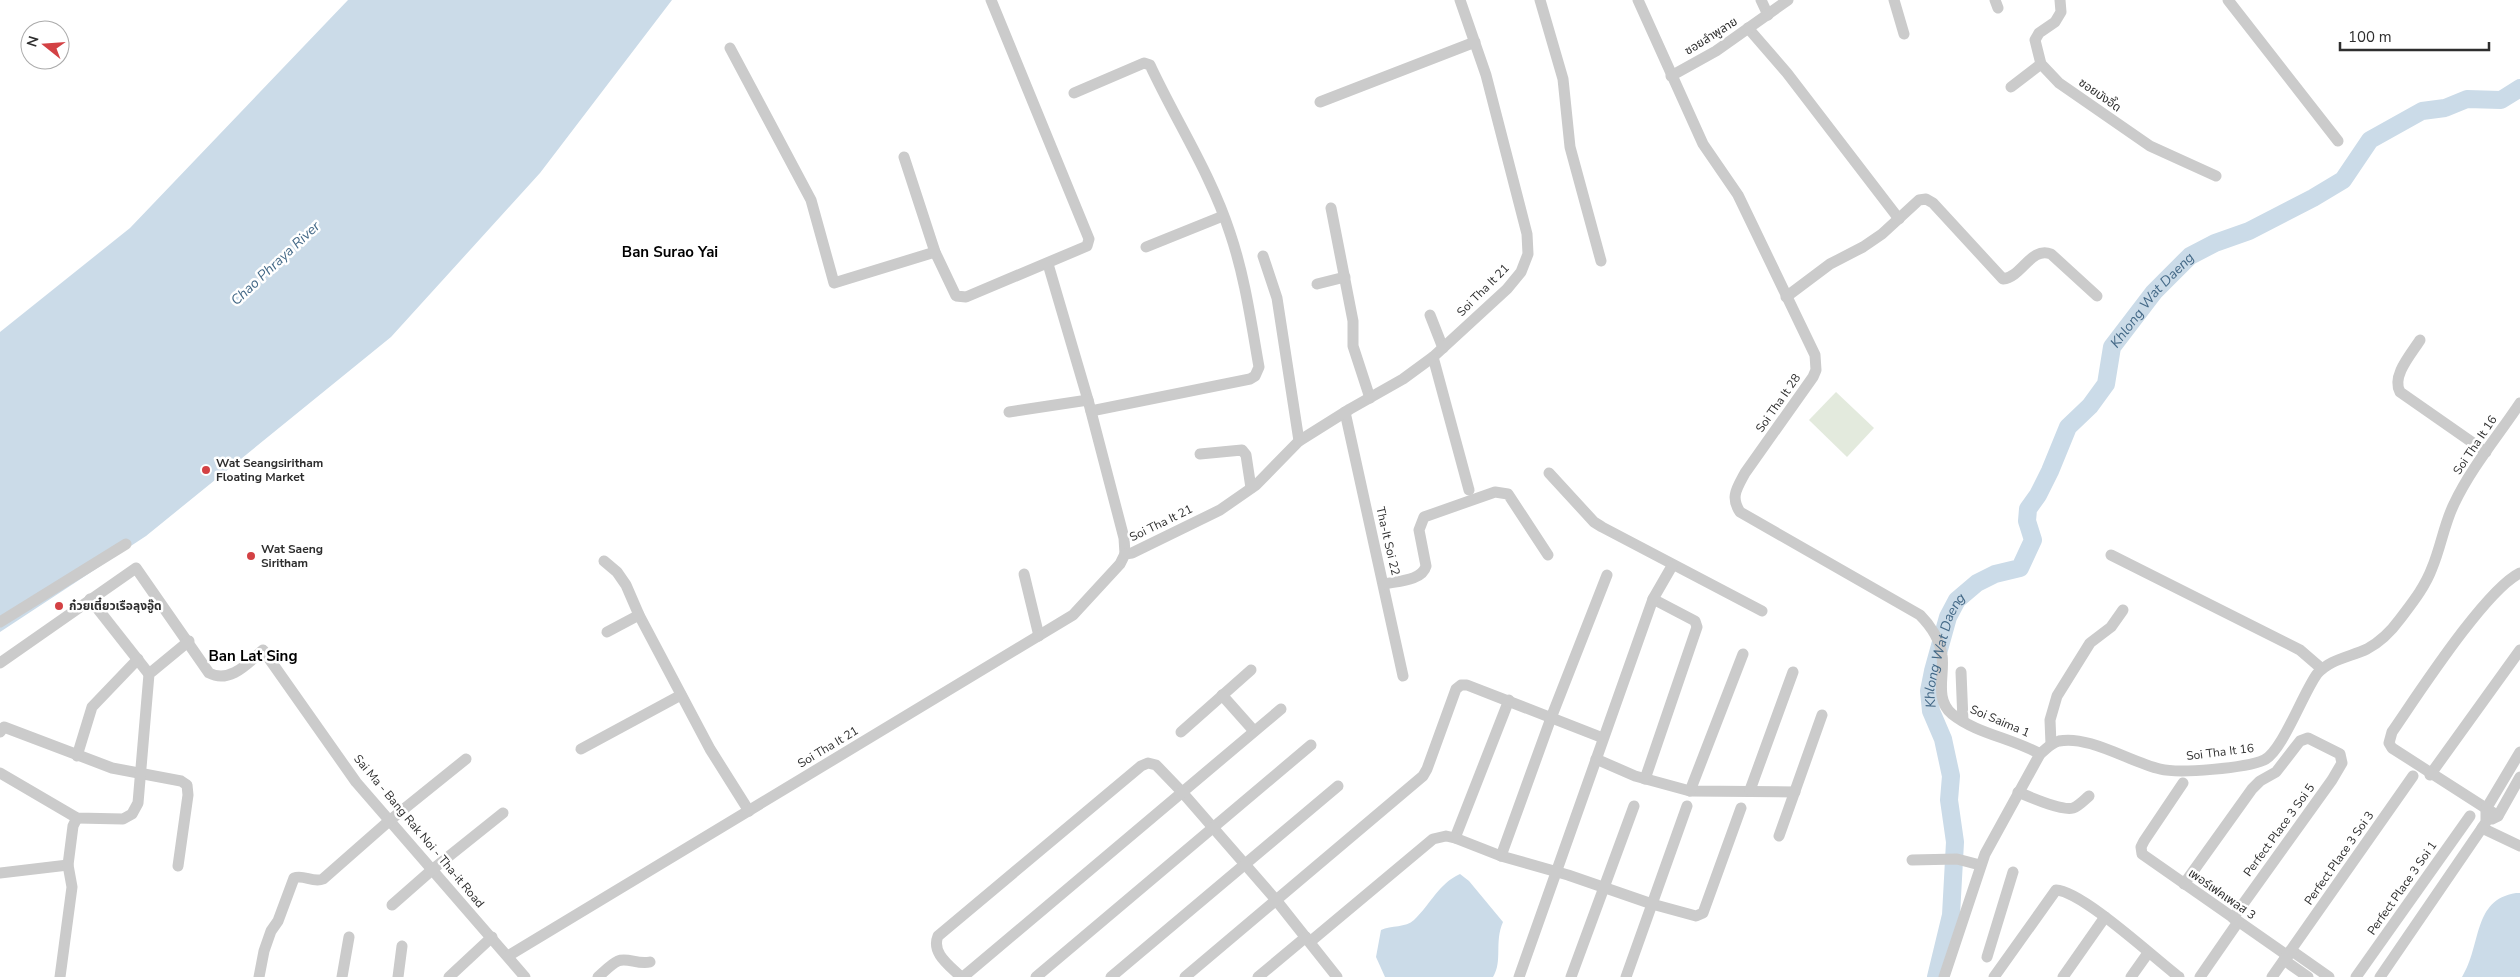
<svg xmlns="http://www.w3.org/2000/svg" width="2520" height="977" viewBox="0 0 2520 977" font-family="'Nunito Sans','Noto Sans Thai',sans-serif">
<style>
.green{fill:#e3eadd}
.water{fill:#cbdbe8}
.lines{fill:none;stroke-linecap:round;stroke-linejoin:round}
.river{stroke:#cbdbe8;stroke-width:18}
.minor{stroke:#cbcbcb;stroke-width:11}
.poi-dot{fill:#d34144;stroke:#fff;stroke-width:2}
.labels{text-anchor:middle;stroke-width:5;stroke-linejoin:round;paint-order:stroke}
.street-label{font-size:12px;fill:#2e2e2e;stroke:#fff}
.poi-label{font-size:12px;font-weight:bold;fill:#2e2e2e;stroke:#fff;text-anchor:start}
.water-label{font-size:14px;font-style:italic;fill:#446987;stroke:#fff}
.quarter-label{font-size:15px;font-weight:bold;fill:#000;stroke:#fff}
</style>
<rect width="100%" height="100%" fill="#fff"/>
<!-- green -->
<path class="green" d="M 1836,392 L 1874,428 L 1847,457 L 1809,420 Z"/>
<!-- water -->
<g class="water">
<path d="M 348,0 L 672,0 L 540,173 L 391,337 L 146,536 L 0,632 L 0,332 L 130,228 Z"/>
<path d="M 1460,874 L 1469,881 L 1503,922 C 1494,942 1503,961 1493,977 L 1385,977 L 1376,957 L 1381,930 C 1391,925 1406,928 1414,920 C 1431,904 1438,884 1460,874 Z"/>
<path d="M 2516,893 L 2520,893 L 2520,977 L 2462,977 C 2482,945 2472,900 2516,893 Z"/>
</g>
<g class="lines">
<!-- river -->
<path class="river" id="s1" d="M 1936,977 L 1951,915 L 1955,842 L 1949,800 L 1951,776 L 1943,739 L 1931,711 L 1929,691 L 1933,671 L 1948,617 L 1957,600 L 1977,583 L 1995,574 L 2020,568 L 2033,540 L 2027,521 L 2028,509 L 2038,495 L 2050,471 L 2068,427 L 2090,406 L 2106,384 L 2112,347 L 2154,292 L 2190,256 L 2215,243 L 2249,231 L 2313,198 L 2343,180 L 2370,140 L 2422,111 L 2445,108 L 2467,99 L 2501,100 L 2520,88"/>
<!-- minor -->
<g class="minor">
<path d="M 1540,0 L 1563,79 L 1570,147 L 1601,261"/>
<path d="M 1638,0 L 1703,144 L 1738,195 L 1815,355 L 1816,370 L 1813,377 L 1745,473 C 1737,488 1730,497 1740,512 L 1920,615 C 1930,625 1940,640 1942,655 C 1945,674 1934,699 1952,714 C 1977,734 2012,738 2040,754"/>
<path d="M 1761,0 L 1768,15"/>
<path d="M 1894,0 L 1904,34"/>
<path d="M 1995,0 L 1998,8"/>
<path d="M 2060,0 L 2061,12 L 2055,22 L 2039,33 L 2035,40 L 2041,64 L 2059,83 L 2150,146 L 2216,176"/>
<path d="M 2228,0 L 2338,141"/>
<path d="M 1748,28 L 1787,73 L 1899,219"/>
<path d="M 730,48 L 811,200 L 834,283 L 935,252"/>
<path d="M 1671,76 L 1716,51 L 1788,0"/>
<path d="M 2011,87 L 2041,64"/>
<path d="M 1074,93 L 1144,63 L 1150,65 C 1176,121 1211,174 1230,233 C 1245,277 1251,322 1259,367 L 1255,376 L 1250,379 L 1091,411"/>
<path d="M 1320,102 L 1475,42"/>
<path d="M 904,157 L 935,252 L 956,296 L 966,297 L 1087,246 L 1089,239 L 991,0"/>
<path d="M 1331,208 L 1353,321 L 1353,346 L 1370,398"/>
<path d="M 1146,247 L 1223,216"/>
<path d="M 1263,256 L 1277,298 L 1299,441"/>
<path d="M 1048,264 L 1088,400 L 1124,538 L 1125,554"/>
<path d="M 1317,284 L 1345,277"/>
<path d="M 1786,297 L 1830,264 L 1863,247 L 1882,234 L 1919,200 L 1926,199 L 1933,203 L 2003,279 C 2022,277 2031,246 2051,254 L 2097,296"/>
<path d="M 1430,315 L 1443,348"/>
<path d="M 2420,340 C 2412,353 2391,376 2400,392 L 2486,452"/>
<path d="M 1433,357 L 1469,490"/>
<path d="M 1009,412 L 1088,400"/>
<path d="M 1345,412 L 1403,676"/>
<path d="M 1200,454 L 1242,450 L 1246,455 L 1251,488"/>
<path d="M 1549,473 L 1594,522 L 1602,527 L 1762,611"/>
<path d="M 2111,555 L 2300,650 L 2322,669"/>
<path d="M 604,561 L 617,572 L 626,585 L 639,615 L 710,749 L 749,811"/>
<path d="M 1024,574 L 1039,636"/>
<path d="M 1384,584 C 1397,581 1422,581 1426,566 L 1419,530 L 1424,517 L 1495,492 L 1508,494 L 1548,555"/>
<path d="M 90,599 L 149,674"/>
<path d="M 0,622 L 126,544"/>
<path d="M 607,632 L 639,615"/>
<path d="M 0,663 L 136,568 L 209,673 C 230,684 248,663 263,650 L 356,782 L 525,977"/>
<path d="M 1961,672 L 1963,721"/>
<path d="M 1222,695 L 1254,731"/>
<path d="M 0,732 L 4,727 L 112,768 L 181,781 L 187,785 L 188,795 L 178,866"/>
<path d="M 1181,732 L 1251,670"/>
<path d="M 2051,744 L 2050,720 L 2057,696 L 2090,643 L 2111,627 L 2123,610"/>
<path d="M 581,749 L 681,695"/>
<path d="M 77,756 L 92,707 L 138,659"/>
<path d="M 1596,759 L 1635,776 L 1690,791 L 1795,792"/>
<path d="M 0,773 L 77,818 L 123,819 L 132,814 L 138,803 L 149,674 L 189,641"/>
<path d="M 2430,775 L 2520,650"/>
<path d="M 1645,779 L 1697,627 L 1695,621 L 1653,599"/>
<path d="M 2183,783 L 2144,841 L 2141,847 L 2142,854 L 2288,956"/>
<path d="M 1750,790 L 1793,672"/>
<path d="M 1690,791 L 1743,654"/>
<path d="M 2018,792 C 2030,797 2061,811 2073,808 C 2079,806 2085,799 2089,796"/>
<path d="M 2498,816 L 2392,748 L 2389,743 L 2392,732 C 2417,696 2485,590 2520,573"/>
<path d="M 2492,819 L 2498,816 L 2520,777"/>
<path d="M 2482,828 L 2520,846"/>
<path d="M 1779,836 L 1822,715"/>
<path d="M 1455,838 L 1509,700"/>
<path d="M 1501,856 L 1551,718 L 1607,575"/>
<path d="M 1912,860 L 1957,859 L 1980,865"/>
<path d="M 0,873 L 68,865"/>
<path d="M 2184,884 L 2252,789 L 2260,781 L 2276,772 L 2300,741 L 2308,738 L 2340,754 L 2342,763 L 2332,780 L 2233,918"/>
<path d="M 392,905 L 433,869 L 503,813"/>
<path d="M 1311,941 L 1433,839 L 1446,836 L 1455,838 L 1501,856 L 1568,875 L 1652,904 L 1696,916 L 1703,913 L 1741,808"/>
<path d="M 2292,951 L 2329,977"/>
<path d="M 508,956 L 1073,615 L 1120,564 L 1125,554 L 1132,553 L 1220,510 L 1256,485 L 1299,441 L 1350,409 L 1403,379 L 1433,357 L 1507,289 L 1521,272 L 1528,254 L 1527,234 L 1486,75 L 1460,0"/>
<path d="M 1987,957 L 2013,872"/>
<path d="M 2284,960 L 2308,977"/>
<path d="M 60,977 L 72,887 L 68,865 L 73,826 L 77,818"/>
<path d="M 259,977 L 264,951 L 271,931 L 278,921 L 294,878 C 303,874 313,883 323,879 L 389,821 L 466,759"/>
<path d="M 342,977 L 349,937"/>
<path d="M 398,977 L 402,946"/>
<path d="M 449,977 L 492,937"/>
<path d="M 598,977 C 604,972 611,964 618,961 C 627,957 638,965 650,962"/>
<path d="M 961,977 C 949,965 931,953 938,936 L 1141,766 L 1148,763 L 1156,765 L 1182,792 L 1276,900 L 1337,977"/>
<path d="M 963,977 L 1281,709"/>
<path d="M 1036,977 L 1311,745"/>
<path d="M 1111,977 L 1338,786"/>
<path d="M 1185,977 L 1423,776 L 1427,769 L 1456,689 L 1461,685 L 1467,685 L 1603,738"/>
<path d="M 1258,977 L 1306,937"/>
<path d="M 1519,977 L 1653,599 L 1672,566"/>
<path d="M 1571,977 L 1634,806"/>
<path d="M 1626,977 L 1687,806"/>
<path d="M 1944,977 L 1985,854 L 2040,754 C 2046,749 2051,743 2059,741 C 2089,735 2130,762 2160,769 C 2179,774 2246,768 2264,760 C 2282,752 2303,693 2317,674 C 2330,659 2350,657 2367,649 C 2380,642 2392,630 2400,619 C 2412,603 2425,587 2432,568 C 2441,547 2444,524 2454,504 C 2471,468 2498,436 2520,403"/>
<path d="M 1994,977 L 2056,890 C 2082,891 2154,958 2179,977"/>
<path d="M 2063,977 L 2105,917"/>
<path d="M 2131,977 L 2148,953"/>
<path d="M 2200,977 L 2238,922"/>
<path d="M 2272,977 L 2413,776"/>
<path d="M 2356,977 L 2470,816"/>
<path d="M 2380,977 L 2482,828 L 2486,822 L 2486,809 L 2520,752"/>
</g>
</g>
<!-- markers -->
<g class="poi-dot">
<circle cx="206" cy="470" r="5"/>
<circle cx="251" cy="556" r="5"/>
<circle cx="59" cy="606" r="5"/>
</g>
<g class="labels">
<!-- street labels -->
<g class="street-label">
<text transform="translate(1711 36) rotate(-32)" y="4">ซอยลำพูลาย</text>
<text transform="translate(2100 95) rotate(35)" y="4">ซอยบังอี๊ด</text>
<text transform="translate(1483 290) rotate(-45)" y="4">Soi Tha It 21</text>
<text transform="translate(1778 403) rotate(-55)" y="4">Soi Tha It 28</text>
<text transform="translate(2475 445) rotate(-56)" y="4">Soi Tha It 16</text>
<text transform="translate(1161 523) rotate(-26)" y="4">Soi Tha It 21</text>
<text transform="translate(1388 541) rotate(77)" y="4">Tha-It Soi 22</text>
<text transform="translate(2000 721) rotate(23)" y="4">Soi Saima 1</text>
<text transform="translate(828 747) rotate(-31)" y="4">Soi Tha It 21</text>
<text transform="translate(2220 752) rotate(-7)" y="4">Soi Tha It 16</text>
<text transform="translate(2279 830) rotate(-54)" y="4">Perfect Place 3 Soi 5</text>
<text transform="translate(419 831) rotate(50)" y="4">Sai Ma - Bang Rak Noi - Tha-it Road</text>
<text transform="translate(2339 858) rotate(-55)" y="4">Perfect Place 3 Soi 3</text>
<text transform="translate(2402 888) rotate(-55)" y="4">Perfect Place 3 Soi 1</text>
<text transform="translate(2222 894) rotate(35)" y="4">เพอร์เฟคเพลส 3</text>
</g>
<!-- poi labels -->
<g class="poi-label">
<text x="216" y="467">Wat Seangsiritham<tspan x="216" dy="14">Floating Market</tspan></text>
<text x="261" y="553">Wat Saeng<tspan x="261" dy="14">Siritham</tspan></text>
<text x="69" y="610">ก๋วยเตี๋ยวเรือลุงอู๊ด</text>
</g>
<!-- water labels -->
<g class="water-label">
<text transform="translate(275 263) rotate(-43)" y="5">Chao Phraya River</text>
<text dy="5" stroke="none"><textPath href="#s1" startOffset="771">Khlong Wat Daeng</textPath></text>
<text dy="5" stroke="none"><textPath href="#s1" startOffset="335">Khlong Wat Daeng</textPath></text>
</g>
<!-- quarter labels -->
<g class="quarter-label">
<text x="670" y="257">Ban Surao Yai</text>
<text x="253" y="661">Ban Lat Sing</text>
</g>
</g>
<!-- north arrow -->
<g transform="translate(45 45) rotate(287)"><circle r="24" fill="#ffffff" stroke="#ababab"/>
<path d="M0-4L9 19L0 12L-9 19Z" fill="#d34144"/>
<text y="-8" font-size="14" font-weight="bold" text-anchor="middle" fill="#2e2e2e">N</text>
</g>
<!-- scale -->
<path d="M2340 42v8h149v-8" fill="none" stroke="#2e2e2e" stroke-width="2.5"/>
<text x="2348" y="42" font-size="15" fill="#2e2e2e" stroke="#ffffff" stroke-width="4" paint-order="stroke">100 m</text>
</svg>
